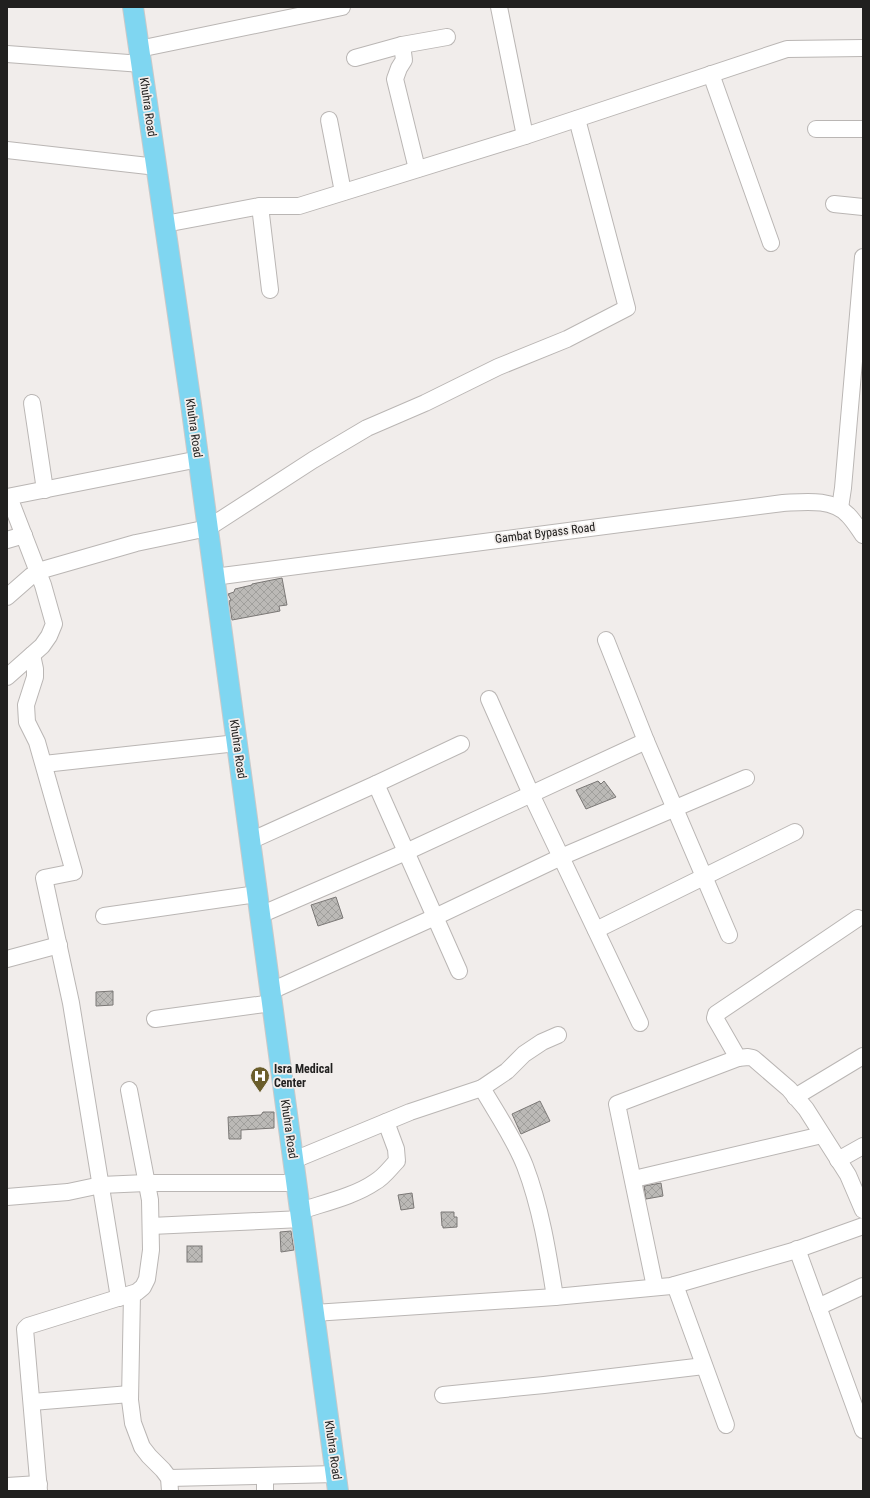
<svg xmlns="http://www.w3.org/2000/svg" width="870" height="1498" viewBox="0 0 870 1498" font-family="'Roboto Condensed',sans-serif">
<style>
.building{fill:url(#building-cross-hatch);stroke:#7b7876}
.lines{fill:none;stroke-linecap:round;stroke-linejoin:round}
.minor-casing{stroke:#bab6b4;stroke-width:18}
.major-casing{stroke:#cac9c9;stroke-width:22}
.minor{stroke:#fff;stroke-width:16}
.major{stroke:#7fd6f1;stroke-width:20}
.labels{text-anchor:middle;stroke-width:3.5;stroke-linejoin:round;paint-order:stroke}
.street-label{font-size:12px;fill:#21201f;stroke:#f1edeb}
.poi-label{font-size:12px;font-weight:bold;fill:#21201f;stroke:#f1edeb;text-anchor:start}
</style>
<defs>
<pattern id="building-cross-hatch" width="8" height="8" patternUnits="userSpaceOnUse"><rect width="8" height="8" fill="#bbb9b6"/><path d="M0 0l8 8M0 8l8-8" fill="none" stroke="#a09f9c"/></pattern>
</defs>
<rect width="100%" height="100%" fill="#f1edeb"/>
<!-- building -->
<g class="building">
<path d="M 282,578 L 287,605 L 279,606 L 280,611 L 232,620 L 229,601 L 231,600 L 228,594 L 234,592 L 235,589 L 252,585 L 252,584 Z"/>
<path d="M 598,781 L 601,784 L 604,781 L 616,797 L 586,809 L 576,790 Z"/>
<path d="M 336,897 L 343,918 L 318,926 L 311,905 Z"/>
<path d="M 113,991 L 113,1005 L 96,1006 L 96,992 Z"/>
<path d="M 540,1101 L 550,1121 L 521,1134 L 512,1114 Z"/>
<path d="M 263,1112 L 274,1112 L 274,1128 L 241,1130 L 241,1139 L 229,1139 L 228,1117 L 261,1115 Z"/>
<path d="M 661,1183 L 663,1196 L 646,1199 L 644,1186 Z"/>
<path d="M 412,1193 L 414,1208 L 401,1210 L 398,1195 Z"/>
<path d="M 441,1212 L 454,1212 L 454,1217 L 457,1217 L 457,1227 L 443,1228 L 443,1226 L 442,1226 Z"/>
<path d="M 291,1231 L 294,1250 L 281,1252 L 280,1232 Z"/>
<rect x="187" y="1246" width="15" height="16"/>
</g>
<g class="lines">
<!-- minor casing -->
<g class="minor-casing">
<g id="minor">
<path d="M 499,7 L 525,136"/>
<path d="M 402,45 L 404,60 L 399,68 L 395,79 L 417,169"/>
<path d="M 139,49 L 342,7"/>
<path d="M 7,54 L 142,64"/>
<path d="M 355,58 L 402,45 L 447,37"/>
<path d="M 711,74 L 771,243"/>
<path d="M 329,120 L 343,192"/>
<path d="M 816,129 L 863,129"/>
<path d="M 7,150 L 157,167"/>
<path d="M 834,204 L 863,207"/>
<path d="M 260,206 L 270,290"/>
<path d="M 165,224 L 260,206 L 299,206 L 525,136 L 787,49 L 863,48"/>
<path d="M 32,403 L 45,490"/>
<path d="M 7,497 L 199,459"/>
<path d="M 840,508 L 843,488 L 863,257"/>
<path d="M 7,540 L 24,535"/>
<path d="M 214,577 L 783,503 C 804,502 832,498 848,515 C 854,521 858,528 863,535"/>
<path d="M 7,597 L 31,576 L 42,570 L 136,543 L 208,528 L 313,460 L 367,428 L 425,403 L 498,367 L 567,339 L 627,308 L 577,119"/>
<path d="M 606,640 L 646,741 L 729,935"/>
<path d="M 32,655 L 35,669 L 35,677 L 26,705 L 27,722 L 37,742 L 74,872 L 44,878 L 71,1003 L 119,1298"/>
<path d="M 7,677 L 42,646 L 49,636 L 54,624 L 43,585 L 9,497"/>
<path d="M 489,699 L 531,794 L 640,1023"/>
<path d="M 44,764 L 237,743"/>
<path d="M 376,784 L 459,971"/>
<path d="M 250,841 L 376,784 L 461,744"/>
<path d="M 260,915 L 406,852 L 646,741"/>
<path d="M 104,916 L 257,894"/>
<path d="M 858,918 L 716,1014 L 715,1018 L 738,1058 L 748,1057 L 753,1058 L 789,1089 L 806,1109 L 848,1175 L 863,1210"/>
<path d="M 596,930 L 795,832"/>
<path d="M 7,959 L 59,945"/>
<path d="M 271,991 L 435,917 L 561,857 L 746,778"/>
<path d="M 155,1019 L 272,1003"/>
<path d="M 482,1088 C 497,1114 514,1138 525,1166 C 541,1208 548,1253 555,1297"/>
<path d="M 795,1097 L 863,1056"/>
<path d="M 294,1160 L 410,1112 L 482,1088 L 507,1071 L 524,1054 L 542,1042 L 558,1035"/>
<path d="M 838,1160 L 863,1146"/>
<path d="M 634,1179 L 822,1135"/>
<path d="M 7,1197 L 68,1192 L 101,1185 L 146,1183 L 297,1183"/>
<path d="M 300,1211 C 324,1203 355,1196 375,1182 C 384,1177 390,1168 397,1161 L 396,1149 L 386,1122"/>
<path d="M 151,1226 L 302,1219"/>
<path d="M 797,1249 L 863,1430"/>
<path d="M 675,1285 L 726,1425"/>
<path d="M 655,1287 L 617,1104 L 738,1058"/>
<path d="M 132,1294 L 130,1400 L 133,1423 L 142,1447 L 149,1456 L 163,1470 L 169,1478 L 170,1491"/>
<path d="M 818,1307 L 863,1286"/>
<path d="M 314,1313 L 555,1297 L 671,1286 L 793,1251 L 863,1226"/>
<path d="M 443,1395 L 544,1385 L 704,1366"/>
<path d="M 32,1402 L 130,1394"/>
<path d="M 265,1476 L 265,1491"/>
<path d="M 169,1478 L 336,1474"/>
<path d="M 7,1486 L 39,1484"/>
<path d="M 39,1491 L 25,1329 L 28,1326 L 137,1292 L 143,1287 L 147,1279 L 151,1250 L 150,1200 L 129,1090"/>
</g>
</g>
<!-- major casing -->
<g class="major-casing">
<path id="major" d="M 133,7 L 191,404 L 338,1491"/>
</g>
<!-- minor -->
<use href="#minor" class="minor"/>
<!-- major -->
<use href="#major" class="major"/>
</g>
<!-- icons -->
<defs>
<g id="hospital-pin" transform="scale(1)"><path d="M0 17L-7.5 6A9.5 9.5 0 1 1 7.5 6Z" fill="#6b5e2b" stroke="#f1edeb"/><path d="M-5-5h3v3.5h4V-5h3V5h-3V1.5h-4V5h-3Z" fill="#fff"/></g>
</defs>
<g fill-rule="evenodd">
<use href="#hospital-pin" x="260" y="1076"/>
</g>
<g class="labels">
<!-- street labels -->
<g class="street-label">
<text transform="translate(148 107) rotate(82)" y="4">Khuhra Road</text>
<text transform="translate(194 428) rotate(82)" y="4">Khuhra Road</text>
<text transform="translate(545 533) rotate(-7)" y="4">Gambat Bypass Road</text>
<text transform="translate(238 749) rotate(82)" y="4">Khuhra Road</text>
<text transform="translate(289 1129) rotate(82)" y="4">Khuhra Road</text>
<text transform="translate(333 1450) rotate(82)" y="4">Khuhra Road</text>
</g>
<!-- poi labels -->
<g class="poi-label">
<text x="274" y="1073">Isra Medical<tspan x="274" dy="14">Center</tspan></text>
</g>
</g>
<!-- border -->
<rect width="870" height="1498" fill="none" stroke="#21201f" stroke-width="16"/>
</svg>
